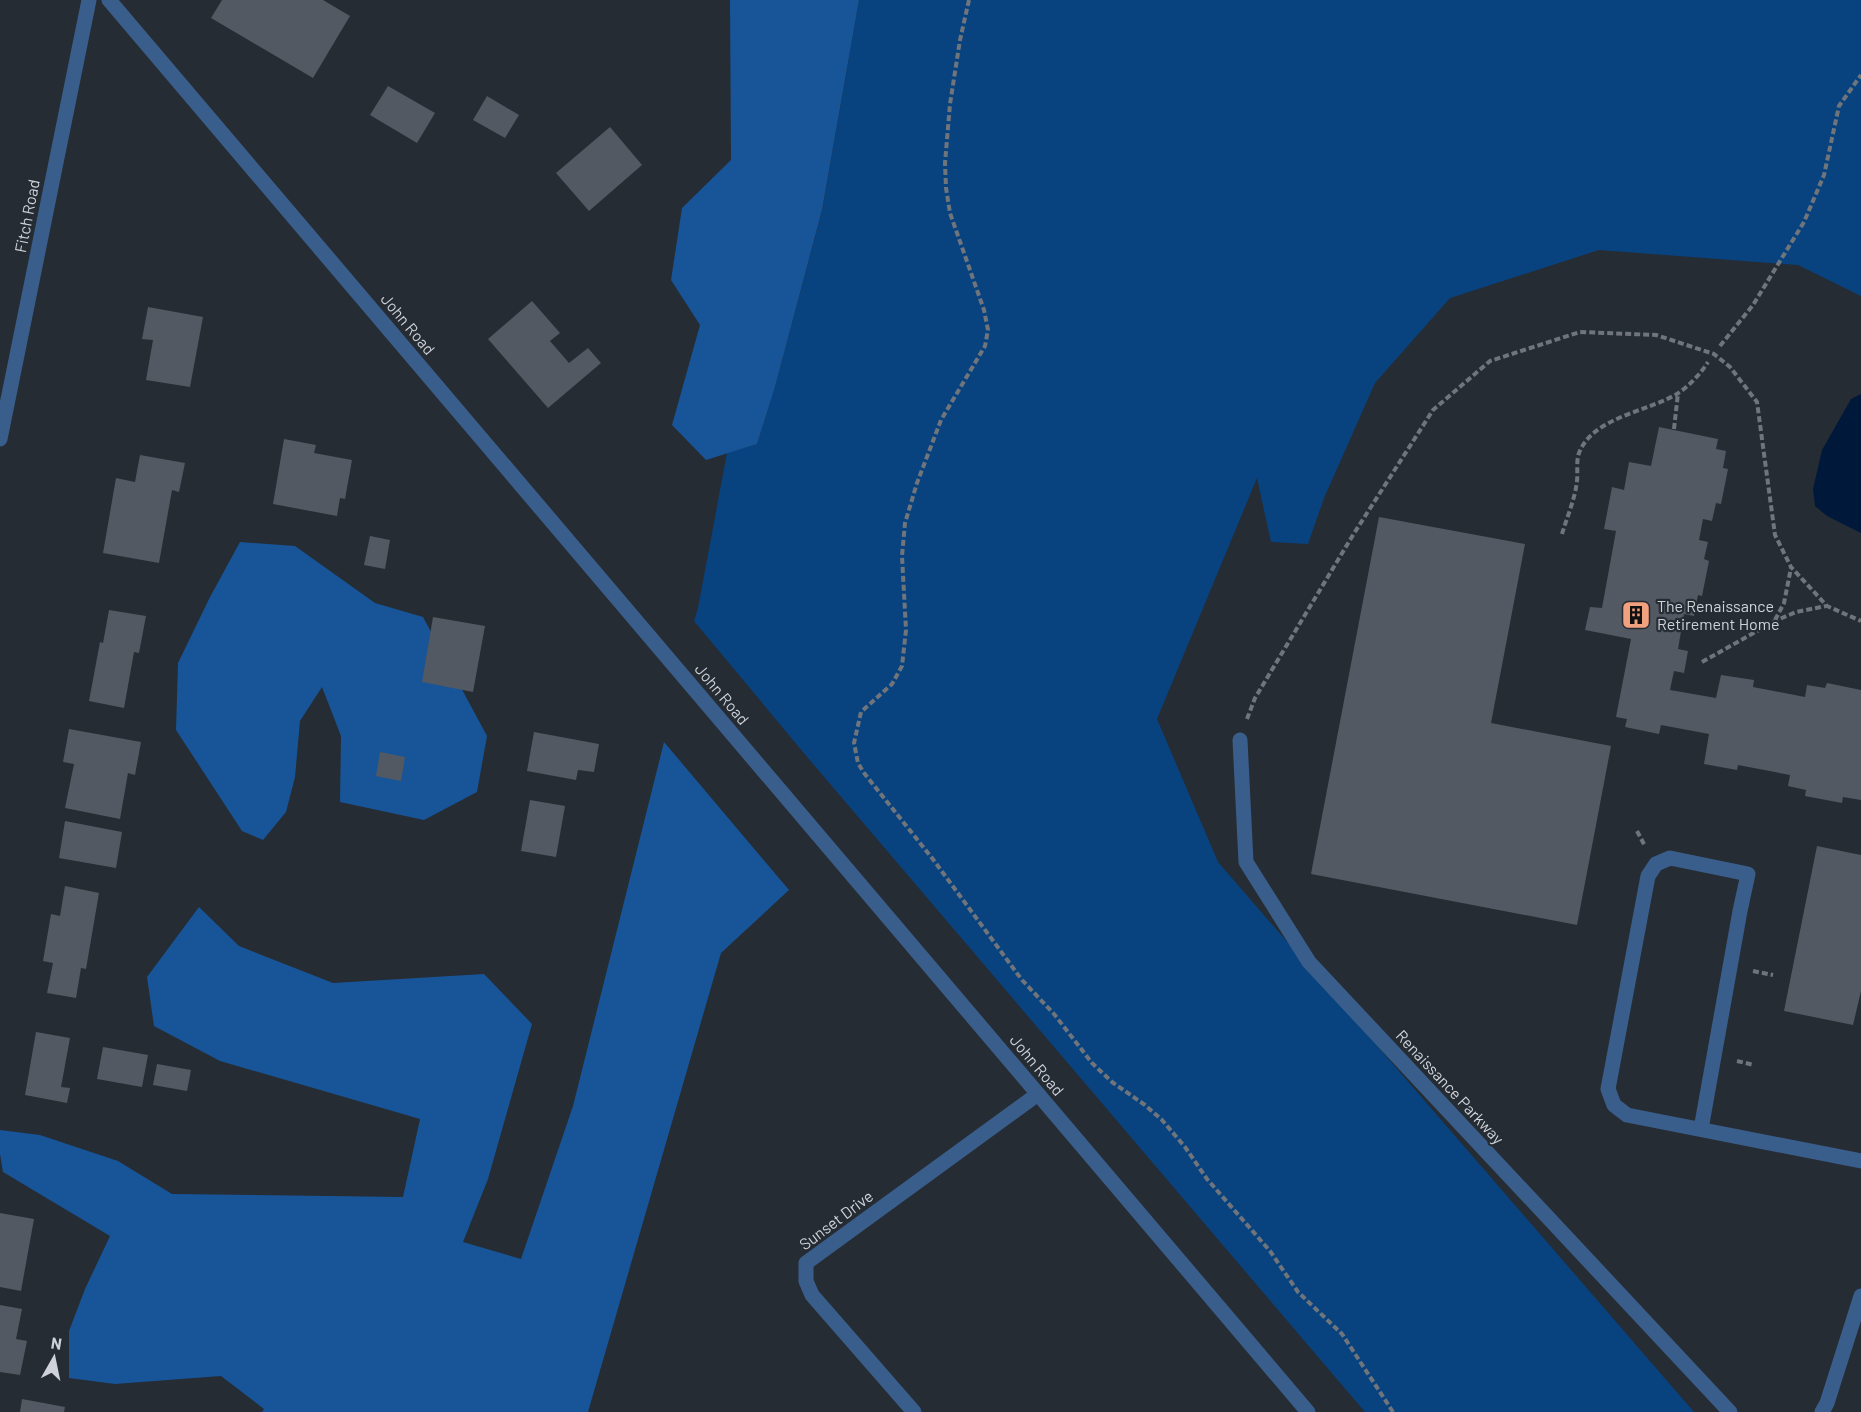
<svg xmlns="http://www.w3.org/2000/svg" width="1861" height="1412" viewBox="0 0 1861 1412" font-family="Barlow,sans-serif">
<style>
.green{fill:#084380}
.forest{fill:#175598}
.water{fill:#00183a}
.building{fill:#525962}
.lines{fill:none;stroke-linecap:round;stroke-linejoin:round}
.path{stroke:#70757b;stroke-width:4;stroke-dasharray:6 3;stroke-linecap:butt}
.service{stroke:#3a5e8b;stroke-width:15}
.minor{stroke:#3a5e8b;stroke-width:15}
.tertiary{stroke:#3a5e8b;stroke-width:15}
.labels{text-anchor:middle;stroke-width:4.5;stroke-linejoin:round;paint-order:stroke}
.street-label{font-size:16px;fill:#cfd3d9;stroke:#262c33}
.poi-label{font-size:16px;fill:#cfd3d9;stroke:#262c33;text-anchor:start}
</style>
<rect width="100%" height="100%" fill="#262c33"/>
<!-- green -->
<path class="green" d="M 859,0 L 1861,0 L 1861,296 L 1798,265 L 1599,250 L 1450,298 L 1375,383 L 1324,498 L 1308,544 L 1271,542 L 1257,478 L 1157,719 L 1218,862 L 1694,1412 L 1365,1412 L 808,758 L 694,621 L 698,608 L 727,453 L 757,444 L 775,387 L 822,211 Z"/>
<!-- forest -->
<g class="forest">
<path d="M 730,0 L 859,0 L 822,210 L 775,387 L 757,444 L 706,460 L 672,425 L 700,325 L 671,280 L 682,208 L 731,160 Z"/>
<path d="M 240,542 L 295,546 L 375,603 L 423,617 L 487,736 L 477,792 L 424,820 L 340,802 L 341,736 L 322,687 L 300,721 L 295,777 L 286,812 L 263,840 L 242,831 L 176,730 L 178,663 L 210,597 Z"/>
<path d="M 664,742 L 789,890 L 721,953 L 588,1412 L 262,1412 L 264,1409 L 221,1376 L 115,1384 L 69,1378 L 69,1331 L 85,1289 L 110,1236 L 3,1172 L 0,1154 L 0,1130 L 40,1135 L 118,1161 L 172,1194 L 403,1197 L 420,1119 L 220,1061 L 154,1026 L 147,977 L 199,907 L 239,946 L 333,983 L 484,974 L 532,1024 L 488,1179 L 463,1242 L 521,1259 L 573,1106 Z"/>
</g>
<!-- water -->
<path class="water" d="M 1861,394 L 1861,533 L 1827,516 L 1815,506 L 1813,489 L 1822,450 L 1851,399 Z"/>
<!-- building -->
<g class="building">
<path d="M 222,0 L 323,0 L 350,16 L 313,78 L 211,18 Z"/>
<path d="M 388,86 L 435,113 L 417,143 L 370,115 Z"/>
<path d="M 487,96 L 519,115 L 505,138 L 473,120 Z"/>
<path d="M 610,127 L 642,165 L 589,211 L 556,173 Z"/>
<path d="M 532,301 L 560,333 L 550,341 L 569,363 L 588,348 L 601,363 L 548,408 L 488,339 Z"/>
<path d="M 148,307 L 203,317 L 190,387 L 146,380 L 153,340 L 142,339 Z"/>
<path d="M 1659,427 L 1718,439 L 1716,449 L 1726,451 L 1723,468 L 1728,469 L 1721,504 L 1716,503 L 1712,521 L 1703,519 L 1699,540 L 1708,542 L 1704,559 L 1709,561 L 1702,596 L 1698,595 L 1694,616 L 1684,614 L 1678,649 L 1688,651 L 1684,673 L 1674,671 L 1670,690 L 1716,698 L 1721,675 L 1754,680 L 1753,687 L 1805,697 L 1807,685 L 1825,688 L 1827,683 L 1861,690 L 1861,800 L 1843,797 L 1842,803 L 1805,796 L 1806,790 L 1788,786 L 1790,775 L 1738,765 L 1737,770 L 1704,764 L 1709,734 L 1661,725 L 1659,734 L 1625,727 L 1627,719 L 1616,717 L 1631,639 L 1585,630 L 1590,607 L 1602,608 L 1616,531 L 1604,529 L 1612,487 L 1624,490 L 1629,462 L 1651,466 Z"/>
<path d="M 284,439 L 316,445 L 314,453 L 352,460 L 345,499 L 340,498 L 337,516 L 273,504 Z"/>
<path d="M 140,455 L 185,463 L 179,492 L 172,490 L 159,563 L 103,553 L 116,478 L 135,482 Z"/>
<path d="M 1379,517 L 1525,544 L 1491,723 L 1611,746 L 1577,925 L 1311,874 Z"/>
<path d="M 370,536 L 390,540 L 385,569 L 364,565 Z"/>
<path d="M 109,610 L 146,616 L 139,653 L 134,652 L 124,708 L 89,701 L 100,642 L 103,643 Z"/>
<path d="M 433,617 L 485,626 L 473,692 L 422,682 Z"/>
<path d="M 69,729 L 141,742 L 135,775 L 128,773 L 120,819 L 65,808 L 74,764 L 63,762 Z"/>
<path d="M 534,732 L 599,744 L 594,772 L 578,770 L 576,780 L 527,771 Z"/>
<path d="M 380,752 L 405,757 L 401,781 L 376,776 Z"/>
<path d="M 530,800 L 565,806 L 556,857 L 521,851 Z"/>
<path d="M 65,821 L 122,832 L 116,868 L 59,858 Z"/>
<path d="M 1817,846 L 1861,855 L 1861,991 L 1853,1025 L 1784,1011 Z"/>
<path d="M 65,886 L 99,893 L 86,969 L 81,968 L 76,998 L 47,993 L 53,963 L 43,961 L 51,914 L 60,916 Z"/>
<path d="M 36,1032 L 70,1038 L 61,1087 L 70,1088 L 67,1103 L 25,1095 Z"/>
<path d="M 103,1047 L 148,1055 L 142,1087 L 97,1079 Z"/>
<path d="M 157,1064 L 191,1070 L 187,1091 L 153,1085 Z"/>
<path d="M 0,1213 L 34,1219 L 21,1291 L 0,1287 Z"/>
<path d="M 0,1305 L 22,1309 L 16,1339 L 27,1341 L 20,1375 L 0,1372 Z"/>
<path d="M 22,1399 L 65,1407 L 64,1412 L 20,1412 Z"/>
</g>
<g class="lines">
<!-- path -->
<g class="path">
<path d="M 969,0 L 960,40 L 950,104 L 945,163 L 946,188 L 950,213 L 984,310 L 988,330 L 985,346 L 941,420 L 917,483 L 905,523 L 902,556 L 906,630 L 902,666 L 892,684 L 861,712 L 854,743 L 858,763 L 864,773 L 932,858 L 1022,980 L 1054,1014 L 1092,1063 L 1112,1082 L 1145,1105 L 1162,1120 L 1185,1147 L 1207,1179 L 1270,1251 L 1298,1292 L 1342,1334 L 1393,1412"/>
<path d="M 1720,346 L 1753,305 L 1804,222 L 1824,175 L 1839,106 L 1861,75"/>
<path d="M 1674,429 L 1678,393"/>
<path d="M 1562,534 C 1567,517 1575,499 1577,481 C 1578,472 1576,461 1579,453 C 1593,416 1652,411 1680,392 C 1691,384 1701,373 1708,362"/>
<path d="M 1775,620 L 1784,603 L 1791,568"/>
<path d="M 1702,662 L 1775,621 L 1796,612 L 1826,606"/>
<path d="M 1247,719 L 1255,698 L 1353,535 L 1433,410 L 1490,361 L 1580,332 L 1656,335 L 1714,354 L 1730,367 L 1757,402 L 1775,535 L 1791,567 L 1827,606 L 1861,621"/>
<path d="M 1637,831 L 1645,846"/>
<path d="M 1753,971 L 1773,975"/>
<path d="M 1737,1061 L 1754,1065"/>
</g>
<!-- service -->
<g class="service">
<path d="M 1701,1129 L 1740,911 L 1748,874 L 1670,858 L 1656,864 L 1648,876 L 1608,1089 L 1614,1105 L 1627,1115 L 1861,1161"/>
<path d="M 1822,1412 L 1827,1403 L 1861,1296"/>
</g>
<!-- minor -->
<g class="minor">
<path d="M 1240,740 L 1246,862 L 1309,962 L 1730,1412"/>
<path d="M 914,1412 L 812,1295 L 806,1281 L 806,1263 L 1038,1094"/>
</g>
<!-- tertiary -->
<g class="tertiary">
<path d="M 109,0 L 1308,1412"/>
<path d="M 0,439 L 89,0"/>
</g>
</g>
<!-- icons -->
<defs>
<g id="building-square" transform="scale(1.5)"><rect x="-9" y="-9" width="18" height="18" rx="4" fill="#f2a17e" stroke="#262c33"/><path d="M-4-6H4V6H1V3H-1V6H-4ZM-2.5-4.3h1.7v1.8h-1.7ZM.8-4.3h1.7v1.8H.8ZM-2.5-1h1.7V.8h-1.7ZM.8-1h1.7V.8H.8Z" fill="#111"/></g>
</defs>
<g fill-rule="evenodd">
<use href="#building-square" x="1636" y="615"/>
</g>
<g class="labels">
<!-- street labels -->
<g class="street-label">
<text transform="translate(27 216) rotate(-79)" y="6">Fitch Road</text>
<text transform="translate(408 324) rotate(50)" y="6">John Road</text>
<text transform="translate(722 694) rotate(50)" y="6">John Road</text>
<text transform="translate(1037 1065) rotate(50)" y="6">John Road</text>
<text transform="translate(1450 1087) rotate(47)" y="6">Renaissance Parkway</text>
<text transform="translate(836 1220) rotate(-37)" y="6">Sunset Drive</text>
</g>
<!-- poi labels -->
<g class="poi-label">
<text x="1657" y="612">The Renaissance<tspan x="1657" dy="18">Retirement Home</tspan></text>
</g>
</g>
<!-- north arrow -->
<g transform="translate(54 1358) rotate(9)" stroke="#262c33" stroke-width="4.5" paint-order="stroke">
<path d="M0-4.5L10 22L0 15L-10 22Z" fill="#cfd3d9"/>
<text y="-9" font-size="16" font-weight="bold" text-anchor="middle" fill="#cfd3d9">N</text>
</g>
</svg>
